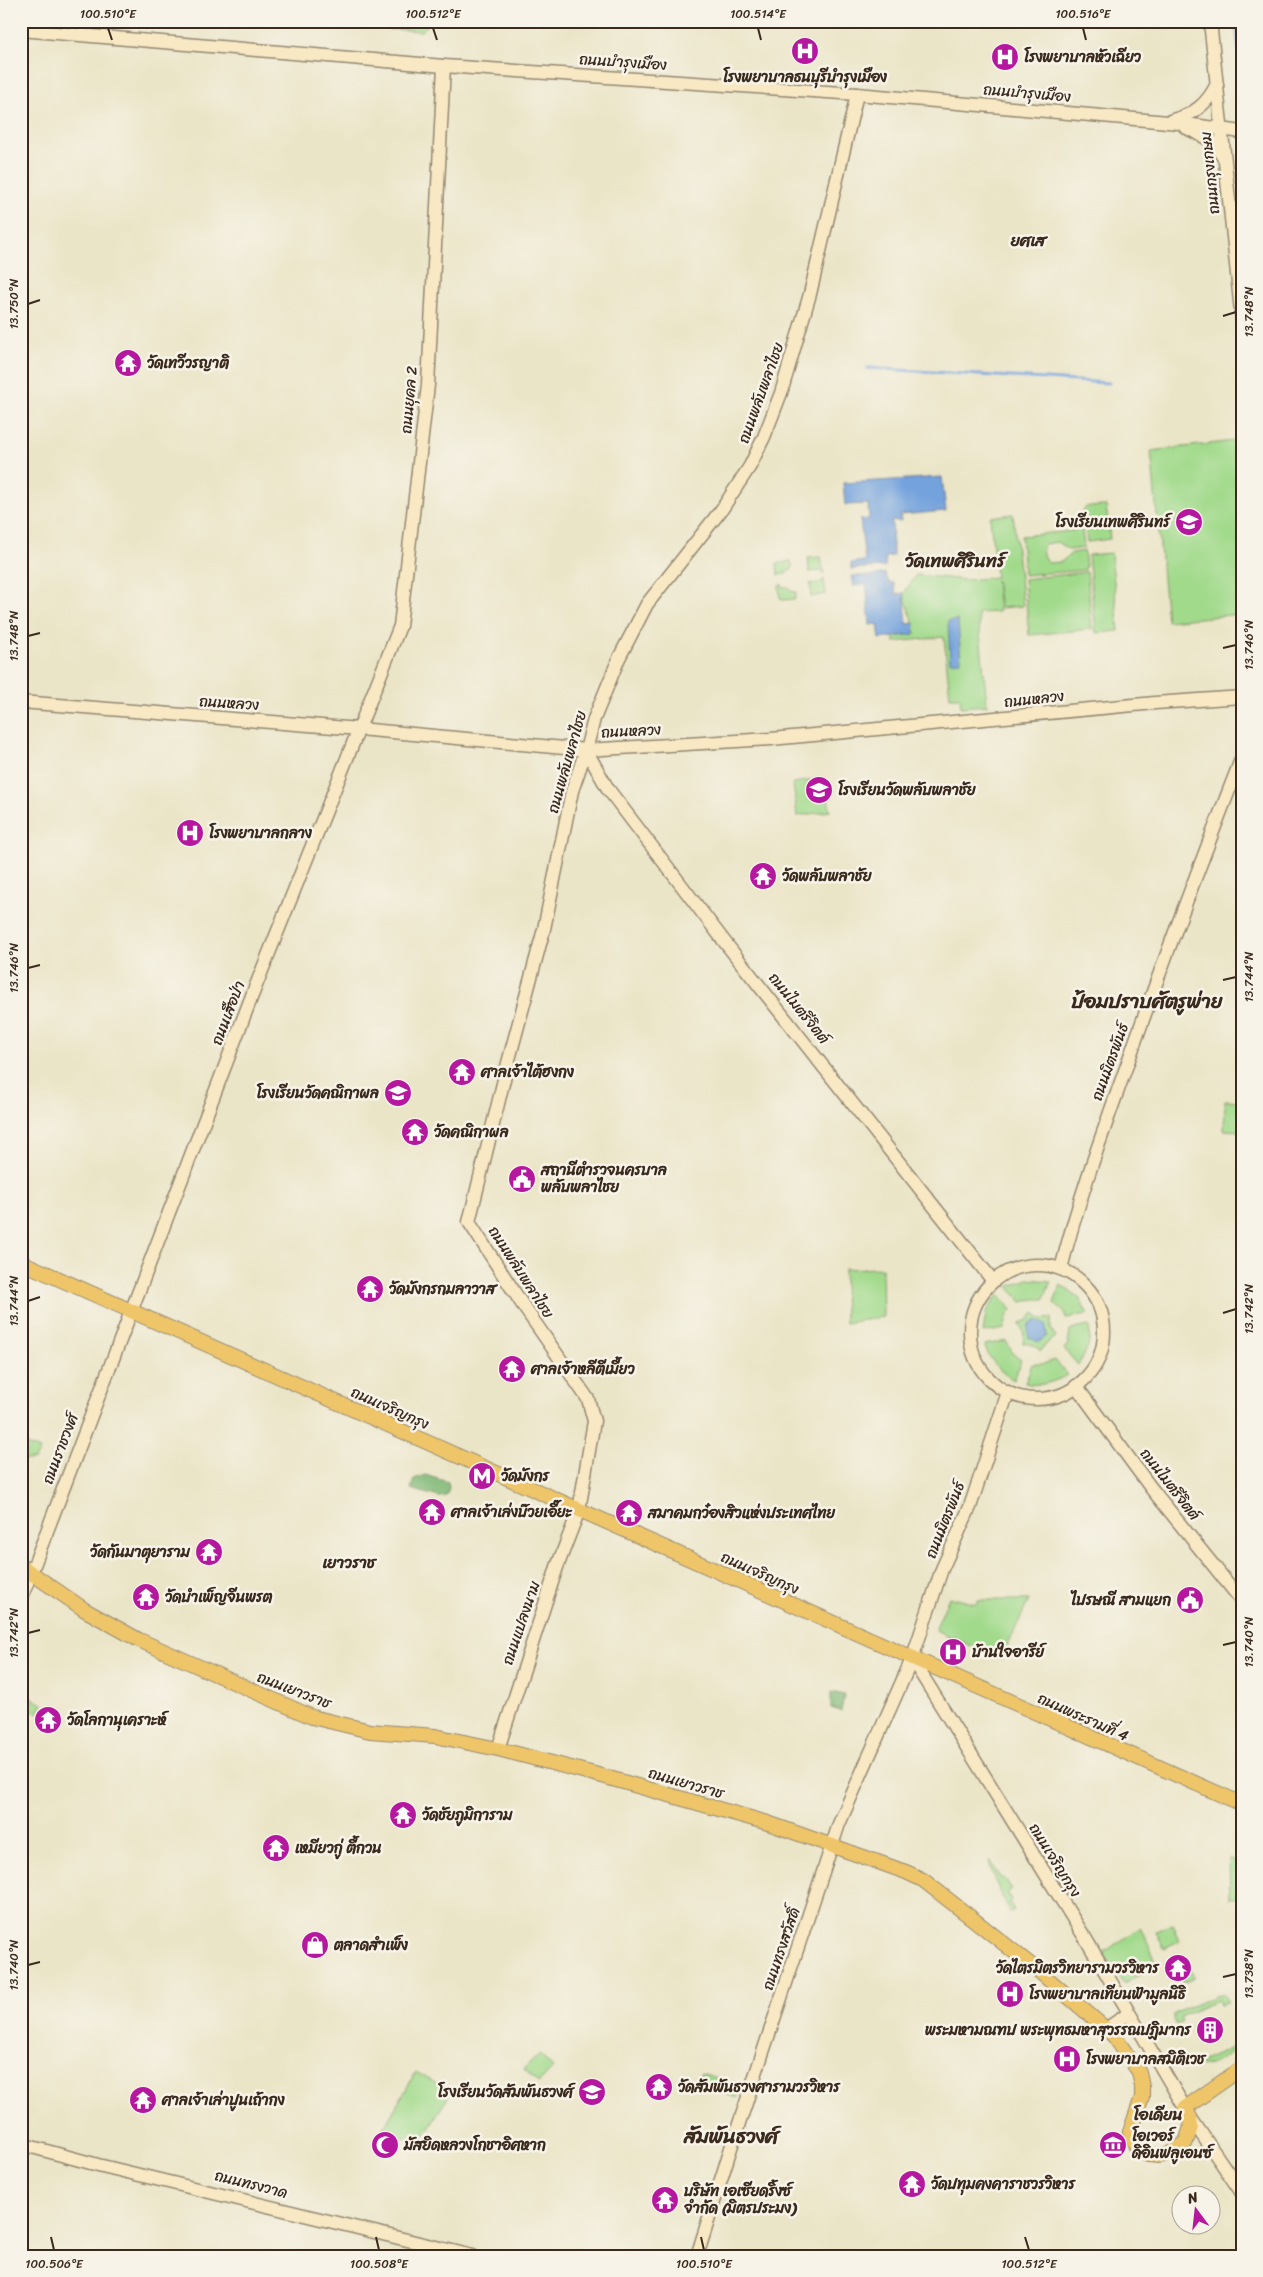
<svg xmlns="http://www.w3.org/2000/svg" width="1263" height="2277" viewBox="0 0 1263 2277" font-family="Sriracha,'Playpen Sans Thai',sans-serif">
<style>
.green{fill:#a2da8c;stroke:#6e8255}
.forest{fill:#81ba78;stroke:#5e724b}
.water{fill:#73a2dd;stroke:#57667e}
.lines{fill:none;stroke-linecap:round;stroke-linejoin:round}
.stream{stroke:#73a2dd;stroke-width:3}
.secondary-casing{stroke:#938873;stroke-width:15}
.primary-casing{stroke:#938873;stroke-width:16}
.secondary{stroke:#f8e8c3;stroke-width:12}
.primary{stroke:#eec569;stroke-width:14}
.ticks{fill:none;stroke:#3b2a1e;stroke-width:2}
.labels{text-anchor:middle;stroke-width:5;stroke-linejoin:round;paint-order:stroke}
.poi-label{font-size:15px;font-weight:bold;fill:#3b2a1e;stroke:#f7f3e8;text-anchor:start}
.street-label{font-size:15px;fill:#3b2a1e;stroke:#f7f3e8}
.neighbourhood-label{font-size:16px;font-weight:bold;fill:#3b2a1e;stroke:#f7f3e8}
.quarter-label{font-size:18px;font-weight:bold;fill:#3b2a1e;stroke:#f7f3e8}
.district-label{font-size:20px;font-weight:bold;fill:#3b2a1e;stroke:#f7f3e8}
.neatline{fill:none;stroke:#3b2a1e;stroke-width:2}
.ticks-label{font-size:12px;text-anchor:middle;fill:#3b2a1e}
</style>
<rect width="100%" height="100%" fill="#f7f3e8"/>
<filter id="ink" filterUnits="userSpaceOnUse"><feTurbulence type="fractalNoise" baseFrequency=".02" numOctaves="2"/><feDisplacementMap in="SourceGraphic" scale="10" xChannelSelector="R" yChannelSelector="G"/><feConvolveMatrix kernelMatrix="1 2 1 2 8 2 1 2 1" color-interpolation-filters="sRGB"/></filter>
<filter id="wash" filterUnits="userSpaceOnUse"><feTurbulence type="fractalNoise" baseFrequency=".0096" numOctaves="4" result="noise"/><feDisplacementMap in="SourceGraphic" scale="20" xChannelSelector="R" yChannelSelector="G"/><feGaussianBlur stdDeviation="1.12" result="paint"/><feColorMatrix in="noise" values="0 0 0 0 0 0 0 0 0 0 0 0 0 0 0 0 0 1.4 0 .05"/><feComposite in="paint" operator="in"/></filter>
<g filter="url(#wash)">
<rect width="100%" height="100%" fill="#ebe5c8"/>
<!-- green -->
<g class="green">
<path d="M 390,21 L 427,21 L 427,26 L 422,31 L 389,29 Z"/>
<path d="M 1242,440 L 1242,478 L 1238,479 L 1242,519 L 1242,614 L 1167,621 L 1151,451 Z"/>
<path d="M 1106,506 L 1110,539 L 1087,542 L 1083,510 L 1086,507 Z"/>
<path d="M 1013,514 L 1023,606 L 1000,608 L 996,580 L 999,612 L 978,613 L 987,705 L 961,707 L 960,697 L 950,697 L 944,637 L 894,642 L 894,636 L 915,633 C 914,619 907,608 904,593 L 916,575 L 967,580 L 996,577 L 990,517 Z"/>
<path d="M 1082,530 L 1084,548 L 1069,550 L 1057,542 L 1044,544 C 1041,552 1043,558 1049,563 L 1061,562 L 1072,553 L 1084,551 L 1086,566 L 1085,570 L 1024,575 L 1021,536 Z"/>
<path d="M 1111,553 L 1119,631 L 1096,633 L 1088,555 Z"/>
<path d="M 821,557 L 824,574 L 822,574 L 821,571 L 809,572 L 808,558 Z"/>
<path d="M 791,561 L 793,567 L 791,570 L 787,570 L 787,574 L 778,575 L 777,564 Z"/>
<path d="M 1087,572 L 1092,629 L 1029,635 L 1024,579 Z"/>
<path d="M 824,579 L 826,594 L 811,597 L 810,584 L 822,582 Z"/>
<path d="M 782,584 L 782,587 L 789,587 L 790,591 L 796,592 L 795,599 L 782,600 L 780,598 L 779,586 Z"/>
<path d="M 825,778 L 830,811 L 797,816 L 793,783 Z"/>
<path d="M 1225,1100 L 1242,1101 L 1242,1131 L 1224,1130 Z"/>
<path d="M 882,1268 L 883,1317 L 845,1323 L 844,1269 Z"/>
<path d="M 1028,1279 L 1051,1281 L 1044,1299 L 1034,1299 L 1022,1302 L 1008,1287 Z"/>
<path d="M 1061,1285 L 1079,1298 L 1088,1314 L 1066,1318 L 1064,1312 L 1054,1303 Z"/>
<path d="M 999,1294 L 1012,1310 L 1007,1317 L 1004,1329 L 983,1333 L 986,1312 Z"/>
<path d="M 1034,1313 L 1042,1319 L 1051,1318 L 1051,1329 L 1056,1337 L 1048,1342 L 1041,1351 L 1033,1345 L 1023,1343 L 1024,1334 L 1020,1323 L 1028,1320 Z"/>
<path d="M 1089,1326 C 1092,1341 1086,1353 1078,1365 L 1064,1349 L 1068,1344 L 1070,1330 Z"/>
<path d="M 1006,1341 L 1014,1355 L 1021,1360 L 1014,1380 C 998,1371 991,1361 984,1345 Z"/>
<path d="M 1055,1360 L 1068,1375 C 1053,1382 1041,1387 1025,1383 L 1032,1364 L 1043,1364 Z"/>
<path d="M 21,1443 L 40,1450 L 35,1460 L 21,1460 Z"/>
<path d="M 949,1597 L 976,1604 L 978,1600 L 1029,1600 L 1001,1659 L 935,1630 Z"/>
<path d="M 25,1695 L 43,1704 L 38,1714 L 21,1706 Z"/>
<path d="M 1229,1858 L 1242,1864 L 1242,1897 L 1230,1898 Z"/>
<path d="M 990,1860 L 1001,1879 L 1004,1877 L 1012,1890 L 1007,1893 L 1011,1900 L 1009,1902 L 1014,1910 L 1010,1912 L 994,1879 L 989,1861 Z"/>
<path d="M 1172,1924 L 1179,1942 L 1164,1949 L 1156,1931 Z"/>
<path d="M 1141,1927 L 1157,1964 L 1124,1984 L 1103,1953 Z"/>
<path d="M 1186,1960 L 1194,1977 L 1179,1983 L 1172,1967 Z"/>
<path d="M 1223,1993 L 1228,2003 L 1220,2005 L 1218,2000 L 1180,2017 L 1182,2022 L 1176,2025 L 1173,2019 L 1173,2014 Z"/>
<path d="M 1242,2036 L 1242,2044 C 1229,2053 1211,2072 1194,2065 L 1238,2045 L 1241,2043 L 1238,2037 Z"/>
<path d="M 540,2054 L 553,2068 L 539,2083 L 524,2069 Z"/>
<path d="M 416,2072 L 451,2092 L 420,2142 L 382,2131 Z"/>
<path d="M 701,2073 L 741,2085 L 737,2098 L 697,2085 Z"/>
</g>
<!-- forest -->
<g class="forest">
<path d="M 425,1475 L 448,1482 L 449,1489 L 446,1496 L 439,1497 L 411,1489 L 414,1479 Z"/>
<path d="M 831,1692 L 844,1695 L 841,1711 L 831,1708 Z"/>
</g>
<!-- water -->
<g class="water">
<path d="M 1235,21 L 1242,21 L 1242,90 Z"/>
<path d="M 942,477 L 946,511 L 900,515 L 901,521 L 892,521 L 893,556 L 886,557 L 885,567 L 851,569 L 851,563 L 865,561 L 860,520 L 869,519 L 868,504 L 845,505 L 843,483 Z"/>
<path d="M 885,573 L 889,583 L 894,583 L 896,594 L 904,593 L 907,624 L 914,623 L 915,634 L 880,639 L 878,624 L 870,625 L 866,584 L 853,586 L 852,576 L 872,576 Z"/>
<path d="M 958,620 L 961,661 L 950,662 L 948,621 Z"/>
<path d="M 1037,1320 L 1046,1325 L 1047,1336 L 1039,1342 L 1029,1338 L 1028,1326 Z"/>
</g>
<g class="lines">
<!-- stream -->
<path class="stream" d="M 868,368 L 1109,383"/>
</g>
</g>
<g filter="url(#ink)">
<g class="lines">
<!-- secondary casing -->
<g class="secondary-casing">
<g id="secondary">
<path d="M 1210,21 L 1242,321"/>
<path d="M 21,30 L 444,66 L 857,94 L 1179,123 L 1242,132"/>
<path d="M 1172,120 C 1194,115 1207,104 1217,84"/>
<path d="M 1185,127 L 1212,141 L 1223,157"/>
<path d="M 21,702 L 359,729 L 586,750 L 771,739 L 1155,703 L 1242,697"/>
<path d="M 586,750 L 608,789 L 727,945 L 993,1281"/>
<circle cx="1037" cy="1332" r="67"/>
<path d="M 1061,1269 C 1078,1200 1103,1132 1127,1065 C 1163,961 1202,859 1242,757"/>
<path d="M 1076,1386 L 1151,1488 L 1242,1601"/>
<path d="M 21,1599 L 253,993 L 400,626 L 428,385 L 444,66"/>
<path d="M 912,1659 L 1087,1941 L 1185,2108"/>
<path d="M 498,1749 L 557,1567 L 579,1510 L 594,1421 L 588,1399 L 524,1307 L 469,1222 L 508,1063 L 544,929 L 572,791 L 586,750 L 594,719 L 619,658 L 647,604 L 722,509 L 750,466 L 764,437 L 781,393 L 810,294 L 857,94"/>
<path d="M 1106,2029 L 1128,2014"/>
<path d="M 1190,2117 L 1242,2193"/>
<path d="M 21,2144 L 98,2165 L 473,2256"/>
<path d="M 697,2256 L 729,2154 L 839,1824 L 912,1659 L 942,1569 L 970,1507 L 1008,1392"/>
</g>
</g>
<!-- primary casing -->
<g class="primary-casing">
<g id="primary">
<path d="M 21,1262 L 1242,1804"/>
<path d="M 21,1566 L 85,1610 L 139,1640 L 312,1717 L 370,1731 L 435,1736 L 498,1749 L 602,1776 L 768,1823 L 906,1872 L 923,1880 L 978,1923 L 1041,1973 L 1114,2036 L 1139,2072 L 1142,2087 L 1142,2097 L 1130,2132 L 1137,2149 L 1148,2155 L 1159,2156 L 1171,2153 L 1186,2142 L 1191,2127 L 1190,2117 L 1185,2108 L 1242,2068"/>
</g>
</g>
<!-- secondary -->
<use href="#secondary" class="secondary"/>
<!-- primary -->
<use href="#primary" class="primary"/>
</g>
</g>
<!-- ticks -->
<path class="ticks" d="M 108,28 L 112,40M 433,28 L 437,40M 758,28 L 761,40M 1083,28 L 1086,40M 28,304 L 40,300M 1223,316 L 1236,312M 28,636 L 40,633M 1223,648 L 1236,645M 28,968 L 40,965M 1223,980 L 1236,977M 28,1301 L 40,1297M 1223,1313 L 1236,1309M 28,1633 L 40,1630M 1223,1645 L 1236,1642M 28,1965 L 40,1962M 1223,1977 L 1236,1974M 51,2237 L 54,2250M 376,2237 L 379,2250M 701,2237 L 704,2250M 1025,2237 L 1029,2250"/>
<!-- icons -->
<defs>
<g id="hospital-disc" transform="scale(1.4375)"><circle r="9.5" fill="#b5179e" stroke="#f7f3e8"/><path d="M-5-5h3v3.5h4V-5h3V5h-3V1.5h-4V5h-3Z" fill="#fff"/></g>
<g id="temple-disc" transform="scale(1.4375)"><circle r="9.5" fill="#b5179e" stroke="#f7f3e8"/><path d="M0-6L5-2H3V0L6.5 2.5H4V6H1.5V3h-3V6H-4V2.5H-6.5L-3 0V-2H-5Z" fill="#fff"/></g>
<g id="school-disc" transform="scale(1.4375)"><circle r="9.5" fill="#b5179e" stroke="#f7f3e8"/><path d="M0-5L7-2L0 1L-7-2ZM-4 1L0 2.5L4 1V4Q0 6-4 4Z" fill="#fff"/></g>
<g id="civic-disc" transform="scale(1.4375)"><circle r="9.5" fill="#b5179e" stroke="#f7f3e8"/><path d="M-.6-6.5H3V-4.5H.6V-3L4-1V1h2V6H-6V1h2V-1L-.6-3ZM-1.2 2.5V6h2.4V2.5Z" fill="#fff"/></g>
<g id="metro-disc" transform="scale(1.4375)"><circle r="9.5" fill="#b5179e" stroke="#f7f3e8"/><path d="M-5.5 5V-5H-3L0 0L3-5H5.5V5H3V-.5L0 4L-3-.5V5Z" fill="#fff"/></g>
<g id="shop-disc" transform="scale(1.4375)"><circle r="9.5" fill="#b5179e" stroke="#f7f3e8"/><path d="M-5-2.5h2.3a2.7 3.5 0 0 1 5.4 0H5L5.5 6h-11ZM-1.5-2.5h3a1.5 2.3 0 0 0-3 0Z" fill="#fff"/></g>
<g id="building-disc" transform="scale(1.4375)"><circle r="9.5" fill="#b5179e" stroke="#f7f3e8"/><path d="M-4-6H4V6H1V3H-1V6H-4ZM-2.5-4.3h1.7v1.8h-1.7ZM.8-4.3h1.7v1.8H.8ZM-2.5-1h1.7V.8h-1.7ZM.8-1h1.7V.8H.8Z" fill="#fff"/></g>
<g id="mosque-disc" transform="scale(1.4375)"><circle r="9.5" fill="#b5179e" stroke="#f7f3e8"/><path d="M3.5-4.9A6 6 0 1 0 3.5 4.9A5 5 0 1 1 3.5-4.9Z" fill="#fff"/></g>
<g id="museum-disc" transform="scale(1.4375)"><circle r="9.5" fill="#b5179e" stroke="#f7f3e8"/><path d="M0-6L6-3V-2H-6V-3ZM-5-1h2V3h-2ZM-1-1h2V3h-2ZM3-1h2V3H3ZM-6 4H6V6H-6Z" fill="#fff"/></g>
</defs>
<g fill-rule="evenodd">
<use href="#hospital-disc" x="805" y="51"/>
<use href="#hospital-disc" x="1005" y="57"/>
<use href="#temple-disc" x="128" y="363"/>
<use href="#school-disc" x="1189" y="522"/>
<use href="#school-disc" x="819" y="790"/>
<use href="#hospital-disc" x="190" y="833"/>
<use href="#temple-disc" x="763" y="876"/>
<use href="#temple-disc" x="462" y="1072"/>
<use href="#school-disc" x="398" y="1093"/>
<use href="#temple-disc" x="415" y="1132"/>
<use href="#civic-disc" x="522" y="1179"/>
<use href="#temple-disc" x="370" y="1289"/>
<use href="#temple-disc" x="512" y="1369"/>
<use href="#metro-disc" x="482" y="1476"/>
<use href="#temple-disc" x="432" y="1512"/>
<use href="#temple-disc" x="629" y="1513"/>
<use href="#temple-disc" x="209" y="1552"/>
<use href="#temple-disc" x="146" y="1597"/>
<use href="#civic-disc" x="1190" y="1600"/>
<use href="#hospital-disc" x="953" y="1652"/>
<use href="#temple-disc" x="48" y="1720"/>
<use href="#temple-disc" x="403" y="1815"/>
<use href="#temple-disc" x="276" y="1848"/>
<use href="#shop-disc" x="315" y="1945"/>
<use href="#temple-disc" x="1178" y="1968"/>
<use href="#hospital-disc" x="1010" y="1994"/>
<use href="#building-disc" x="1210" y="2030"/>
<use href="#hospital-disc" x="1067" y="2059"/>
<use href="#temple-disc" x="659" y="2087"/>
<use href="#school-disc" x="592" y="2092"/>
<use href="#temple-disc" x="143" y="2100"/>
<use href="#mosque-disc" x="385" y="2145"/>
<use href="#museum-disc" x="1113" y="2145"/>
<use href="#temple-disc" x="912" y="2184"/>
<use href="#temple-disc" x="665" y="2200"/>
</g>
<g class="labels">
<!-- poi labels -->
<g class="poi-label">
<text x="1024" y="62">โรงพยาบาลหัวเฉียว</text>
<text x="805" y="82" text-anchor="middle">โรงพยาบาลธนบุรีบำรุงเมือง</text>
<text x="147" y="368">วัดเทวีวรญาติ</text>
<text x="1170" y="527" text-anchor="end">โรงเรียนเทพศิรินทร์</text>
<text x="838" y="795">โรงเรียนวัดพลับพลาชัย</text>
<text x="209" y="838">โรงพยาบาลกลาง</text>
<text x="782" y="881">วัดพลับพลาชัย</text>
<text x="481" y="1077">ศาลเจ้าไต้ฮงกง</text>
<text x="379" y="1098" text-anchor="end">โรงเรียนวัดคณิกาผล</text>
<text x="434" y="1137">วัดคณิกาผล</text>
<text x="541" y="1175">สถานีตำรวจนครบาล<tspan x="541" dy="17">พลับพลาไชย</tspan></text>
<text x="389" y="1294">วัดมังกรกมลาวาส</text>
<text x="531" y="1374">ศาลเจ้าหลีตีเมี้ยว</text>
<text x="501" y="1481">วัดมังกร</text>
<text x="451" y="1517">ศาลเจ้าเล่งบ๊วยเอี๊ยะ</text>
<text x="648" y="1518">สมาคมกว๋องสิวแห่งประเทศไทย</text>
<text x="190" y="1557" text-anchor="end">วัดกันมาตุยาราม</text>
<text x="165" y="1602">วัดบำเพ็ญจีนพรต</text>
<text x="1171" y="1605" text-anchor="end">ไปรษณี สามแยก</text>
<text x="972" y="1657">บ้านใจอารีย์</text>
<text x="67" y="1725">วัดโลกานุเคราะห์</text>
<text x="422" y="1820">วัดชัยภูมิการาม</text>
<text x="295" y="1853">เหมียวกู่ ตี้กวน</text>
<text x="334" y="1950">ตลาดสำเพ็ง</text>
<text x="1159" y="1973" text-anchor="end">วัดไตรมิตรวิทยารามวรวิหาร</text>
<text x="1029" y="1999">โรงพยาบาลเทียนฟ้ามูลนิธิ</text>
<text x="1191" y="2035" text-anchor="end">พระมหามณฑป พระพุทธมหาสุวรรณปฏิมากร</text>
<text x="1086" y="2064">โรงพยาบาลสมิติเวช</text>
<text x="678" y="2092">วัดสัมพันธวงศารามวรวิหาร</text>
<text x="573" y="2097" text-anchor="end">โรงเรียนวัดสัมพันธวงศ์</text>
<text x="162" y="2105">ศาลเจ้าเล่าปูนเถ้ากง</text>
<text x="1132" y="2141">โอเวอร์<tspan x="1132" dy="17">ดิอินฟลูเอนซ์</tspan></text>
<text x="404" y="2150">มัสยิดหลวงโกชาอิศหาก</text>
<text x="931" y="2189">วัดปทุมคงคาราชวรวิหาร</text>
<text x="684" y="2196">บริษัท เอเซียดริ้งซ์<tspan x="684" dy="17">จำกัด (มิตรประมง)</tspan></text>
</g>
<!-- street labels -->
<g class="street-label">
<text transform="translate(623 62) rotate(4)" y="5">ถนนบำรุงเมือง</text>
<text transform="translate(1027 93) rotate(5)" y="5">ถนนบำรุงเมือง</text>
<text transform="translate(1210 173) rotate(-96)" y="5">ถนนกรุงเกษม</text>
<text transform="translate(761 393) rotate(-70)" y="5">ถนนพลับพลาไชย</text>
<text transform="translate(409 400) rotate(-85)" y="5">ถนนยุคล 2</text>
<text transform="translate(1034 699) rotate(-6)" y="5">ถนนหลวง</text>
<text transform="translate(229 703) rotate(4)" y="5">ถนนหลวง</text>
<text transform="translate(631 731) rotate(-3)" y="5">ถนนหลวง</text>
<text transform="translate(567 762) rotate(-74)" y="5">ถนนพลับพลาไชย</text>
<text transform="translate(799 1008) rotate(51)" y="5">ถนนไมตรีจิตต์</text>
<text transform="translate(228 1013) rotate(-69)" y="5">ถนนเสือป่า</text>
<text transform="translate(1110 1062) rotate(-70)" y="5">ถนนมิตรพันธ์</text>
<text transform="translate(521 1272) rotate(57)" y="5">ถนนพลับพลาไชย</text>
<text transform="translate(390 1408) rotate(24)" y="5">ถนนเจริญกรุง</text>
<text transform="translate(60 1449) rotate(-69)" y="5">ถนนราชวงศ์</text>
<text transform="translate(1170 1484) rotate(52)" y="5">ถนนไมตรีจิตต์</text>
<text transform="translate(945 1520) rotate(-68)" y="5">ถนนมิตรพันธ์</text>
<text transform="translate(760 1573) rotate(24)" y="5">ถนนเจริญกรุง</text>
<text transform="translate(521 1623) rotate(-71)" y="5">ถนนแปลงนาม</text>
<text transform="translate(294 1690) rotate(21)" y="5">ถนนเยาวราช</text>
<text transform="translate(1083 1717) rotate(24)" y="5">ถนนพระรามที่ 4</text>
<text transform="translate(686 1783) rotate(16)" y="5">ถนนเยาวราช</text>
<text transform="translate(1055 1860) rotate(58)" y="5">ถนนเจริญกรุง</text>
<text transform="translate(781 1949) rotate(-71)" y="5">ถนนทรงสวัสดิ์</text>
<text transform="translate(251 2184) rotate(14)" y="5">ถนนทรงวาด</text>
</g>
<!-- neighbourhood labels -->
<g class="neighbourhood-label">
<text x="1028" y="246">ยศเส</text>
<text x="349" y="1568">เยาวราช</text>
<text x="1158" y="2120">โอเดียน</text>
</g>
<!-- quarter labels -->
<g class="quarter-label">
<text x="955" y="567">วัดเทพศิรินทร์</text>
</g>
<!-- district labels -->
<g class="district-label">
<text x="1147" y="1008">ป้อมปราบศัตรูพ่าย</text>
<text x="731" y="2143">สัมพันธวงศ์</text>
</g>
</g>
<!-- margin -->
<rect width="1263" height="2277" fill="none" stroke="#f7f3e8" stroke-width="55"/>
<!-- north arrow -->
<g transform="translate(1196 2210) rotate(345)"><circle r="24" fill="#f7f3e8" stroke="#aca397"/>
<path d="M0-4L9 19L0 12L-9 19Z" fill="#b5179e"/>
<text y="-8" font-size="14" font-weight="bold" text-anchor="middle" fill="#3b2a1e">N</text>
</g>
<rect x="28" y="28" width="1208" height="2222" class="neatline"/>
<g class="ticks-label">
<text x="108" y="18">100.510°E</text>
<text x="433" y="18">100.512°E</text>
<text x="758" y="18">100.514°E</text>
<text x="1083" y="18">100.516°E</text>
<text transform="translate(14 304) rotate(-90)" y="4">13.750°N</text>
<text transform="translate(1249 312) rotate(-90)" y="4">13.748°N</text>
<text transform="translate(14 636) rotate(-90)" y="4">13.748°N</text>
<text transform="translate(1249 645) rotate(-90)" y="4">13.746°N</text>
<text transform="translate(14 968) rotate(-90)" y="4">13.746°N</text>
<text transform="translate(1249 977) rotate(-90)" y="4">13.744°N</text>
<text transform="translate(14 1301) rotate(-90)" y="4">13.744°N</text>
<text transform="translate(1249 1309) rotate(-90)" y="4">13.742°N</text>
<text transform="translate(14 1633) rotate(-90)" y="4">13.742°N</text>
<text transform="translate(1249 1642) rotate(-90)" y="4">13.740°N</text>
<text transform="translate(14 1965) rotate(-90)" y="4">13.740°N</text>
<text transform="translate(1249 1974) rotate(-90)" y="4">13.738°N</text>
<text x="54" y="2268">100.506°E</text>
<text x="379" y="2268">100.508°E</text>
<text x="704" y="2268">100.510°E</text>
<text x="1029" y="2268">100.512°E</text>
</g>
</svg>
